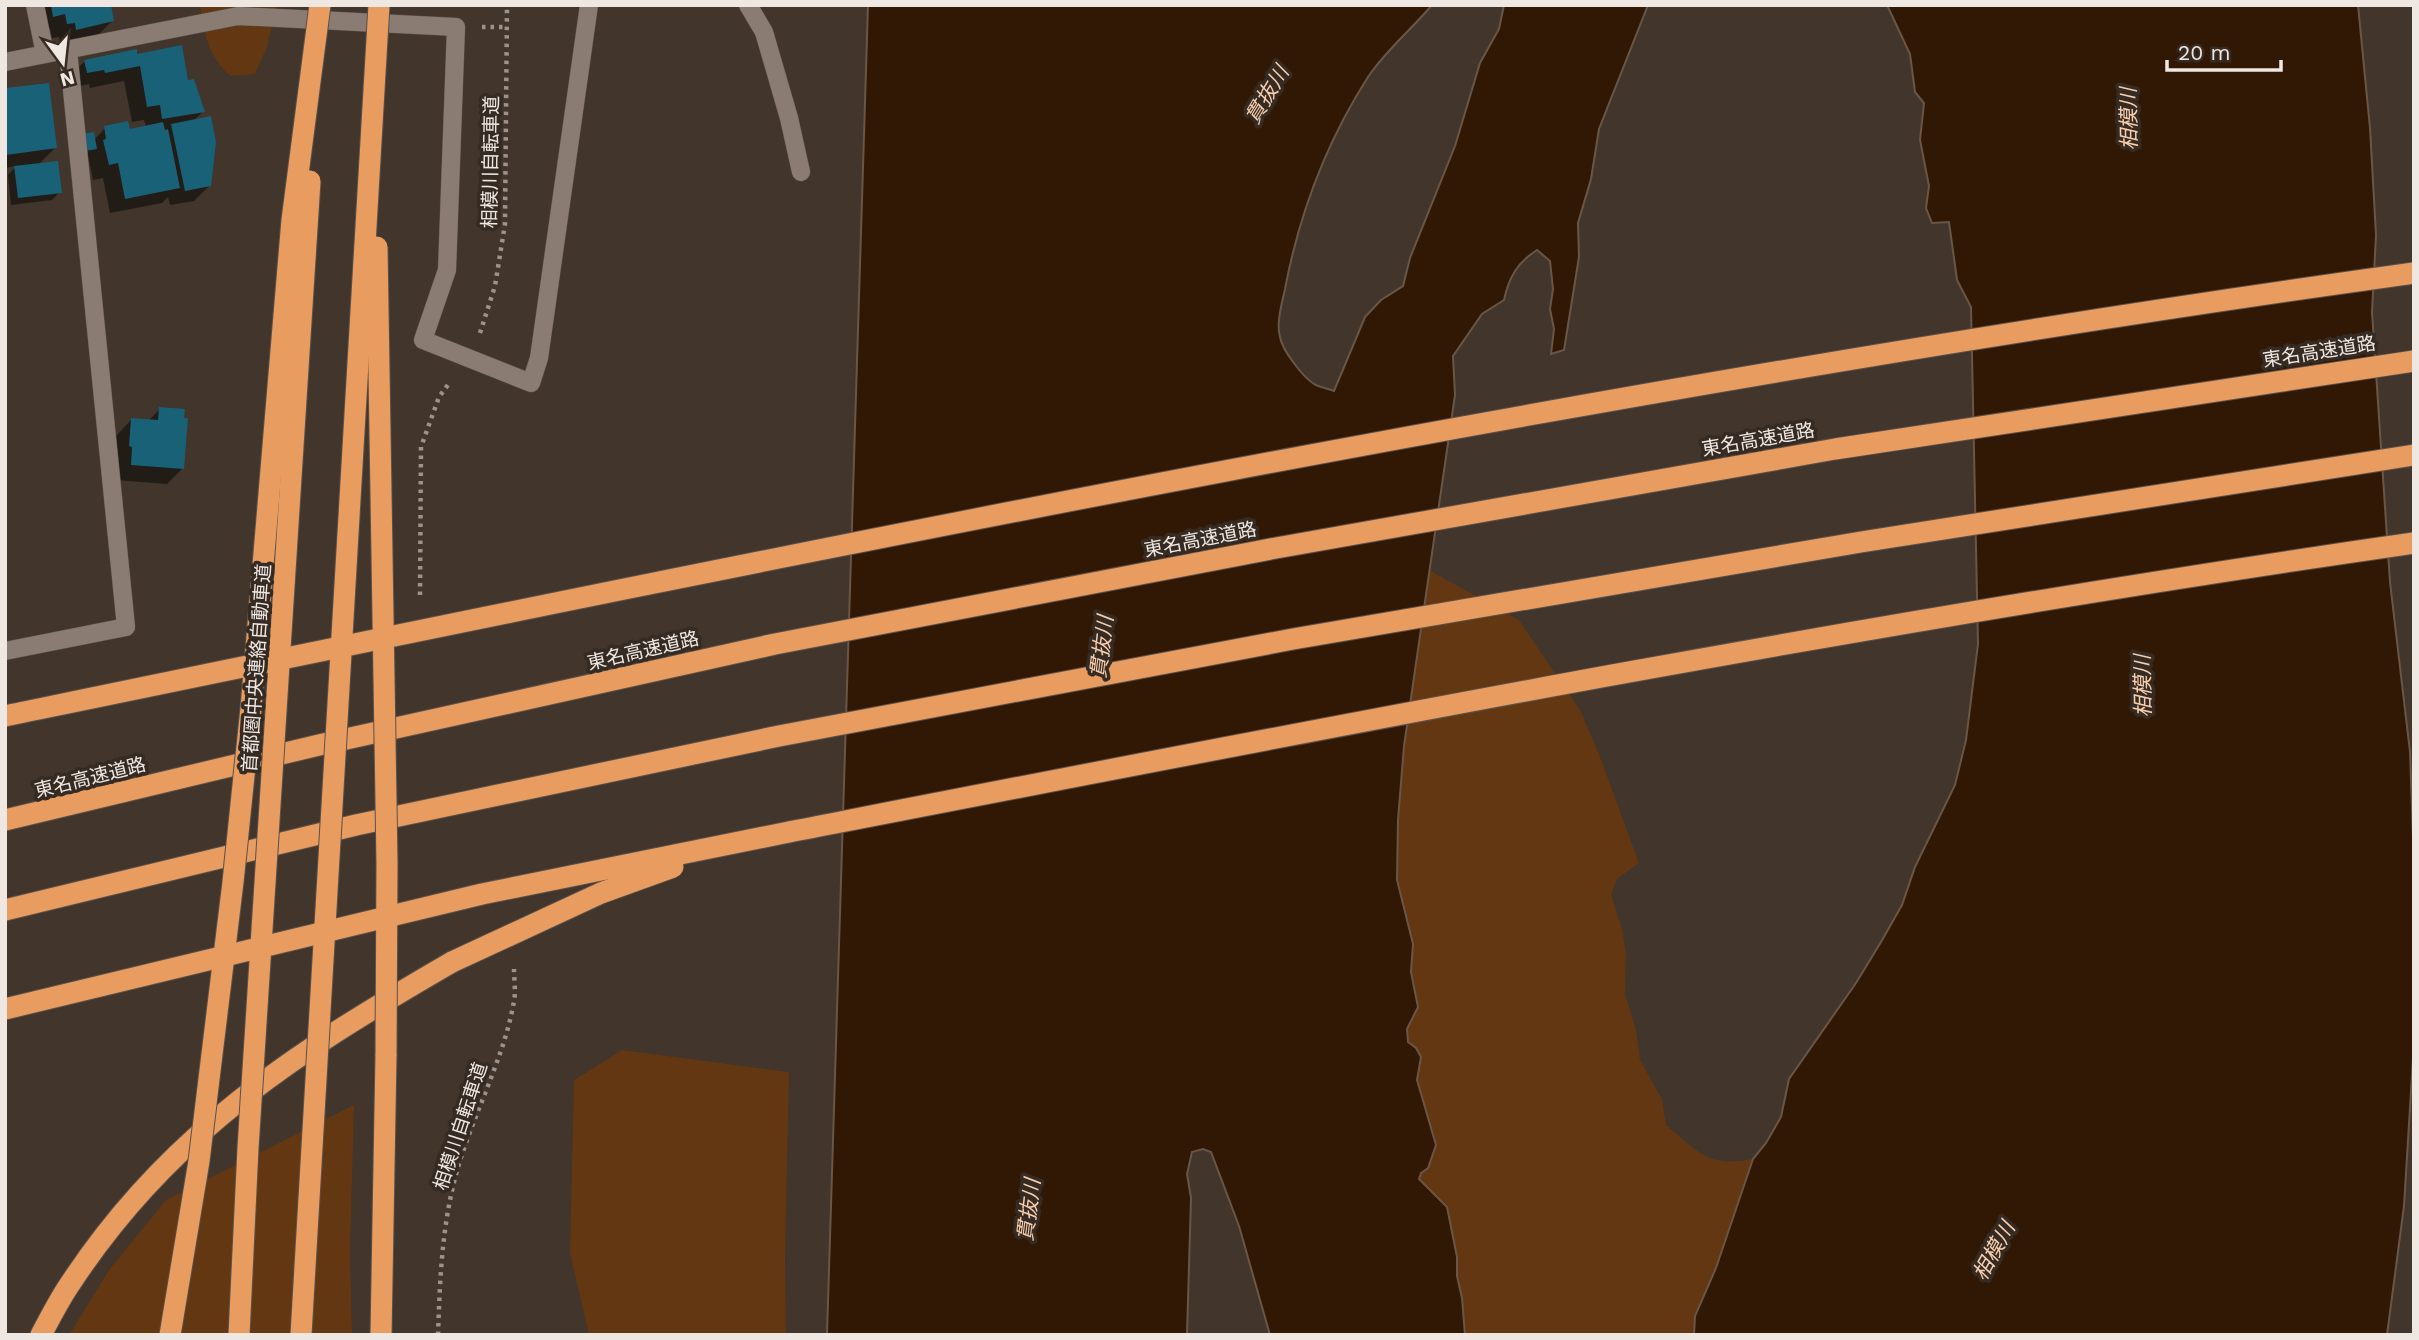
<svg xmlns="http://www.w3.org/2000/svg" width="2419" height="1340" viewBox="0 0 2419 1340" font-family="'Work Sans','Noto Sans JP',sans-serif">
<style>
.green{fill:#623712}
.water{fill:#311804;stroke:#6a5647;stroke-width:2}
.shadow{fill:#0007}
.building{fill:#196177}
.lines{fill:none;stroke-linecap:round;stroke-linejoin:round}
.minor-casing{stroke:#5b514a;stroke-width:19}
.highway-casing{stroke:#5b514a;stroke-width:23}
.path{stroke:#9d938c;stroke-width:4.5;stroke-dasharray:3.5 5;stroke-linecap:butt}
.minor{stroke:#8a7c72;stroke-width:18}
.highway{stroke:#e89c5f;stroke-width:21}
.highway-bridge-casing{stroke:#5b514a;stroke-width:23;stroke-linecap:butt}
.highway-bridge{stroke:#e89c5f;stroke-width:21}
.labels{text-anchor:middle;stroke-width:7;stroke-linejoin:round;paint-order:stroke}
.street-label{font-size:19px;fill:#efe7e2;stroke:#362b23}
.water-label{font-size:21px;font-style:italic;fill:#f8ceaf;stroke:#362b23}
</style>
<rect width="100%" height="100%" fill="#41352c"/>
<!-- green -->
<g class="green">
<path d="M 200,5 L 277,5 L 267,47 L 255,74 L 230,76 C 207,54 205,35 200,5 Z"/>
<path d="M 1429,570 L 1519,620 L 1580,710 L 1599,754 L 1639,863 L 1617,879 L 1611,894 L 1622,929 L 1626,953 L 1625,994 L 1636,1030 L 1640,1060 L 1662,1099 L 1666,1125 C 1699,1152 1708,1168 1753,1159 L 1716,1268 L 1695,1316 L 1694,1335 L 1465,1335 L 1462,1298 L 1457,1276 L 1457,1257 L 1447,1207 L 1418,1179 C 1423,1168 1436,1158 1436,1145 C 1436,1130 1419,1099 1417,1081 C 1415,1062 1429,1057 1408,1042 L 1407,1029 L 1412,1021 L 1416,992 L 1411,972 L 1405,913 L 1397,880 L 1398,820 L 1404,746 Z"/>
<path d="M 622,1050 L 789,1072 L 785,1257 L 786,1335 L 589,1335 L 570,1253 L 574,1080 Z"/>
<path d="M 354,1105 L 350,1251 L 352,1335 L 69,1335 L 109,1270 L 166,1200 Z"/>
</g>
<!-- water -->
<g class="water">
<path d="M 868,5 L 1432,5 C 1411,30 1386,50 1368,77 C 1327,141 1299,215 1285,289 C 1282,303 1276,323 1280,337 C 1282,350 1303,377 1314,384 C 1320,387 1328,389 1334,391 L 1365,317 L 1381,300 L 1403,286 L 1410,258 L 1455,146 L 1480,63 L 1499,29 L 1504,5 L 1648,5 L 1599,129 L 1591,179 L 1578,223 L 1579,257 L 1564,350 L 1551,354 L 1554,329 L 1550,309 L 1553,289 L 1550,261 L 1537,250 C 1517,263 1509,277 1504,300 L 1482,314 L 1453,356 L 1455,395 L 1404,746 L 1398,820 L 1397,880 L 1413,944 L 1411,972 L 1418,1007 L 1407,1029 L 1408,1042 L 1416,1048 L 1421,1057 L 1417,1080 L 1436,1145 L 1428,1168 L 1421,1173 L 1419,1179 L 1447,1207 L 1457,1257 L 1457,1276 L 1462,1298 L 1465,1335 L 1270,1335 L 1239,1226 L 1211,1152 L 1203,1149 L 1192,1152 L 1187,1174 L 1191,1198 L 1187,1335 L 827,1335 Z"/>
<path d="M 1887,5 L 2358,5 L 2370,128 L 2376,235 L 2372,312 L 2390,582 L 2410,752 L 2414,864 L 2414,1042 L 2404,1206 L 2387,1335 L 1694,1335 L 1695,1316 L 1716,1268 L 1753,1159 L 1766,1143 L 1781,1117 L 1789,1079 L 1856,983 L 1881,942 L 1902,905 L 1915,867 L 1955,785 L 1966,740 L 1978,644 L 1971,307 L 1957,280 L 1949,222 L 1932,223 L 1926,208 L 1929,186 L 1920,140 L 1924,103 L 1915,92 L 1910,54 Z"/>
</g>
<!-- shadow -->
<g class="shadow">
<path d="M 39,5 L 115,5 L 109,6 L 112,21 L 97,36 L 61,44 L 59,37 L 52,38 L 50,28 L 38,31 Z"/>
<path d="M 136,56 L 187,82 L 203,111 L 193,122 L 210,185 L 194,201 L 170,205 L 168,197 L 162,203 L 110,213 L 103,178 L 93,180 L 88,156 L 78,158 L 105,128 L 129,131 L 146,127 L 144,120 L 132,122 L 124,81 L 90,88 L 89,84 L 71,88 L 69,77 L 85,61 Z"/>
<path d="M 5,90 L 55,148 L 38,165 L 60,192 L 52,200 L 11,205 L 8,175 L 16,166 L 5,168 Z"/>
<path d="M 160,409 L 183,468 L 167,484 L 116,480 L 114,461 L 116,436 L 131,420 L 148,421 Z"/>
</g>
<!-- building -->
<g class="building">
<path d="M 51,5 L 111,5 L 114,21 L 76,30 L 75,23 L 67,24 L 65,14 L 53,17 Z"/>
<path d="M 182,45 L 188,80 L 194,79 L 205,112 L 162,119 L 160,105 L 147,107 L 140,66 L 105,73 L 104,70 L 87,73 L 84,60 L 137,49 L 137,54 Z"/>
<path d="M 49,83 L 57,148 L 6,155 L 5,88 Z"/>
<path d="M 211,116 L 216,142 L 211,186 L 185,191 L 171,124 Z"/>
<path d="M 128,121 L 130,129 L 163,122 L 165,130 L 168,129 L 180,188 L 125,199 L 118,163 L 109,165 L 103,140 L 106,139 L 104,126 Z"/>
<path d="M 94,132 L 97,149 L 85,151 L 82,134 Z"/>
<path d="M 58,161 L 62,193 L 18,198 L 14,166 Z"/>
<path d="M 159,407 L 185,409 L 184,418 L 188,418 L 184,469 L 131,465 L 132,447 L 129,446 L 131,418 L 158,420 Z"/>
</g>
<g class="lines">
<!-- minor casing -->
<g class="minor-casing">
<g id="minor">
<path d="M 35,5 L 45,54"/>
<path d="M 748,5 L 764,32 L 789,118 L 801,172"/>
<path d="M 5,62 L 238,16 L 456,27 L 447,270 L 423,340 L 531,383 L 539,358 L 589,5"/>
<path d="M 5,651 L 126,627 L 68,50"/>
</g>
</g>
<!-- highway casing -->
<g class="highway-casing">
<g id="highway">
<path d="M 5,820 L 319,745 L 775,644 L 1276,548 L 1835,449 L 2414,361"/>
<path d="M 789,832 C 1329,727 1869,621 2414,543"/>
<path d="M 5,910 L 356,825 L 779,736 L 1293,639 L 1861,542 L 2414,455"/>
<path d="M 41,1335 C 50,1318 59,1300 70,1284 C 110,1223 162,1165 218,1118 C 290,1057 371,1009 452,962"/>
<path d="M 381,1335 L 386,1055"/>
</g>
</g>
<!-- path -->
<g class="path">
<path d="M 482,27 L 506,27"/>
<path d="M 480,333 L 495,286 L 505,224 L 507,5"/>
<path d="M 420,595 L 421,447 L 439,397 L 450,382"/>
<path d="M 438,1335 C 440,1277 442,1220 459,1164 C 475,1111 505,1055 514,1001 C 516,991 514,980 514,969"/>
</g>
<!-- minor -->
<use href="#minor" class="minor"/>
<!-- highway -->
<use href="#highway" class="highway"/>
<!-- highway-bridge casing -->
<g class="highway-bridge-casing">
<g id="highway-bridge">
<path d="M 377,247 L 387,863 L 386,1055"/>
<path d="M 5,716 C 805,551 1605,385 2414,273"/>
<path d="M 452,962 L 601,893 L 673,867"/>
<path d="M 5,1009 L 482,894 L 789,832"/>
<path d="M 170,1335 L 199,1161 L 233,882 L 251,708 L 292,220 L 320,5"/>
<path d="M 239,1335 L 248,1148 L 310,181"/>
<path d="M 301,1335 L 379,5"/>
</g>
</g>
<!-- highway-bridge -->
<use href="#highway-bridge" class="highway-bridge"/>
</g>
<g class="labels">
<!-- street labels -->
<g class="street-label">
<text transform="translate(490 162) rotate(-89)" y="7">相模川自転車道</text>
<text transform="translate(2319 351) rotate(-9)" y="7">東名高速道路</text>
<text transform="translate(1758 439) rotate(-10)" y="7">東名高速道路</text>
<text transform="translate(1200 539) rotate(-11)" y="7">東名高速道路</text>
<text transform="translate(643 650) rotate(-13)" y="7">東名高速道路</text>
<text transform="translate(256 668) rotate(-86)" y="7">首都圏中央連絡自動車道</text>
<text transform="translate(90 777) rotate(-14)" y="7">東名高速道路</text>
<text transform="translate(460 1126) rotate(-72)" y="7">相模川自転車道</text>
</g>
<!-- water labels -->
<g class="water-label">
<text transform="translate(1267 95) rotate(-59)" y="7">貫抜川</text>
<text transform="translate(2129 119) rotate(-91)" y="7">相模川</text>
<text transform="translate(1102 647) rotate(-83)" y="7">貫抜川</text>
<text transform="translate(2143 686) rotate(-91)" y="7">相模川</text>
<text transform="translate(1029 1210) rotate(-83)" y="7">貫抜川</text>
<text transform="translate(1994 1251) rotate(-61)" y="7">相模川</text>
</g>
</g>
<!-- border -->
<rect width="2419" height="1340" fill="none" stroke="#efe7e2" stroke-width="14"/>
<!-- north arrow -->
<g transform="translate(63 63) rotate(165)" stroke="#362b23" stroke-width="5" paint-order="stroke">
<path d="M0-5L12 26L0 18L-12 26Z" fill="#efe7e2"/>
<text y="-10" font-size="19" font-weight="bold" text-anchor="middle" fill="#efe7e2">N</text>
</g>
<!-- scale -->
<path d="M2167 60v10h114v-10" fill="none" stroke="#efe7e2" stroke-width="3.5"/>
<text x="2178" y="60" font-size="21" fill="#efe7e2" stroke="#362b23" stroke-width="5" paint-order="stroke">20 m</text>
</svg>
